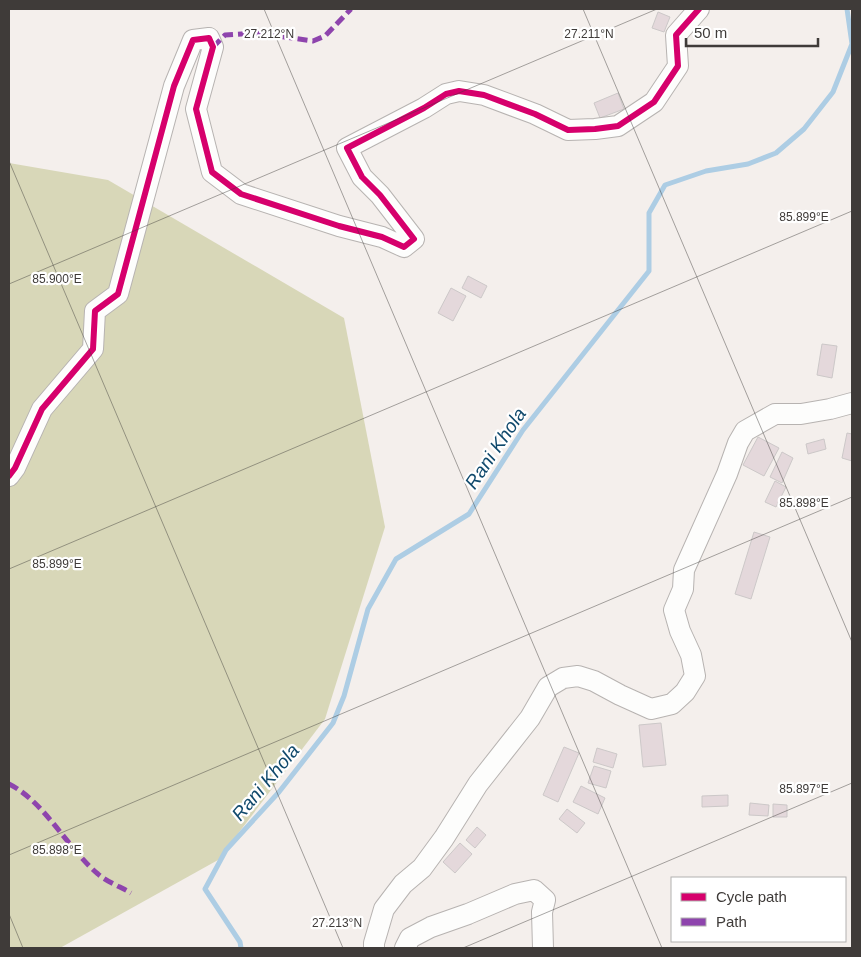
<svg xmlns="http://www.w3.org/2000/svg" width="861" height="957" viewBox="0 0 861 957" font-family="Arial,sans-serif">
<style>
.forest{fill:#d8d7b8}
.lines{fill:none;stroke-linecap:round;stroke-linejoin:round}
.stream{stroke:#adcde4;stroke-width:5}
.building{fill:#e4d8db;stroke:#ccc8c8}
.minor-casing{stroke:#b7b3b1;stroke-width:22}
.minor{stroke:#fdfdfc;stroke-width:20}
.quiet{stroke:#8e44ad;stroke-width:5;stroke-dasharray:10 5;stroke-linecap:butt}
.cycleway-casing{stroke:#fff;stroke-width:9}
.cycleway{stroke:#d6006c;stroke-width:6}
.ticks{fill:none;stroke:#3f3b39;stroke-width:1;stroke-opacity:0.45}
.labels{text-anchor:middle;stroke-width:4.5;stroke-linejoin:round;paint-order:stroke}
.water-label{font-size:19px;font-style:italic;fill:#10496c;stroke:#fff}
.ticks-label{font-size:12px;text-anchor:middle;fill:#3f3b39;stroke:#fff;stroke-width:4.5;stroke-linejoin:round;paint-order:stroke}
</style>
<rect width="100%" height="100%" fill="#f4efec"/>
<!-- forest -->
<path class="forest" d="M 9,163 L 108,180 L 344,318 L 385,527 L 325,719 L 218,860 L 60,948 L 9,948 Z"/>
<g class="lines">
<!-- stream -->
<path class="stream" d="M 241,948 L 240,942 L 205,889 L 226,850 L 279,792 L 333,723 L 344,696 L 368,609 L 396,559 L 469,514 L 523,430 L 649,271 L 649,213 L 665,185 L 706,171 L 748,164 L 776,153 L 804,129 L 833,92 L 852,44 L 847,9"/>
</g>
<!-- building -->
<g class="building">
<path d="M 658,12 L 670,17 L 664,32 L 652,28 Z"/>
<path d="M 618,93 L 624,109 L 600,118 L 594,103 Z"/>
<path d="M 468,276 L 487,286 L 481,298 L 462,288 Z"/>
<path d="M 451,288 L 466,296 L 453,321 L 438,313 Z"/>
<path d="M 822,344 L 837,346 L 832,378 L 817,375 Z"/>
<path d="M 847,433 L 852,434 L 852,461 L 842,458 Z"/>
<path d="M 758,437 L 779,448 L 764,476 L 743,465 Z"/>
<path d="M 824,439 L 826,449 L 808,454 L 806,444 Z"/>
<path d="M 782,452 L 793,458 L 782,483 L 770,477 Z"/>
<path d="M 775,481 L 786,487 L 776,507 L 765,502 Z"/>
<path d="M 754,532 L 770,537 L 751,599 L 735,594 Z"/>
<path d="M 661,723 L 666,765 L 643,767 L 639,725 Z"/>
<path d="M 564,747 L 579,753 L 558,802 L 543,795 Z"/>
<path d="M 597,748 L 617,754 L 613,768 L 593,762 Z"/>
<path d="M 594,766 L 611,771 L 606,788 L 588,783 Z"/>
<path d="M 581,786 L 605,798 L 598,814 L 573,802 Z"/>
<path d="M 728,795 L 728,806 L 702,807 L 702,796 Z"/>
<path d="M 750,803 L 769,805 L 768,816 L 749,815 Z"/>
<path d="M 773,804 L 787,805 L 787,817 L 773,817 Z"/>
<path d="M 567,809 L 585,823 L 577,833 L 559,819 Z"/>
<path d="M 477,827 L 486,835 L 475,848 L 466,840 Z"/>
<path d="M 460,843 L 472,854 L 455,873 L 443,862 Z"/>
</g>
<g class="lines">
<!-- minor casing -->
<g class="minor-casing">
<g id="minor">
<path d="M 9,476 L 15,468 L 42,409 L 93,349 L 95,311 L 118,294 L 174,86 L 193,40 L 209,38 L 213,47 L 196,109 L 212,172 L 241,194 L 339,226 L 382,237 L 404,247 L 414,239 L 380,195 L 362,177 L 347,148 L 424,108 L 446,94 L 459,91 L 484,95 L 535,114 L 568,130 L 595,129 L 618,126 L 654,102 L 678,66 L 676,35 L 699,9"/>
<path d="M 374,948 L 374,943 L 384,909 L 403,884 L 422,868 L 444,838 L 478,784 L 530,718 L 548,687 L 563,678 L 578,676 L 594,681 L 620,695 L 651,709 L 672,704 L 685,692 L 695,676 L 691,655 L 680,631 L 674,610 L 683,589 L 684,570 L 727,474 L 738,443 L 745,431 L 775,414 L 801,414 L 830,409 L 852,403"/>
<path d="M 405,948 L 410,938 L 431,927 L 468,914 L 515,894 L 534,890 L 545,900 L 542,912 L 543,948"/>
</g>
</g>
<!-- minor -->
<use href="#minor" class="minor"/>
<!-- quiet -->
<g class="quiet">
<path d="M 213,47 L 225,35 L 256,33 L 313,41 L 325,36 L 351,9"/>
<path d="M 9,784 C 45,802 67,848 98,874 C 107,882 121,887 131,893"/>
</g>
<!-- cycleway casing -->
<g class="cycleway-casing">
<path id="cycleway" d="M 9,476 L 15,468 L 42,409 L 93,349 L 95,311 L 118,294 L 174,86 L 193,40 L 209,38 L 213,47 L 196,109 L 212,172 L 241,194 L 339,226 L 382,237 L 404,247 L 414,239 L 380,195 L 362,177 L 347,148 L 424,108 L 446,94 L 459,91 L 484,95 L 535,114 L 568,130 L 595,129 L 618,126 L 654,102 L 678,66 L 676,35 L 699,9"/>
</g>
<!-- cycleway -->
<use href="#cycleway" class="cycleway"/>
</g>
<!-- ticks -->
<path class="ticks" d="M 264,9 L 662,948M 583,9 L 852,642M 9,161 L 343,948M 9,284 L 657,9M 9,569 L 852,211M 9,855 L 852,497M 9,914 L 23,948M 463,948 L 852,783"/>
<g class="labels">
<!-- water labels -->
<g class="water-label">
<text transform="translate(495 448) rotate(-56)" y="7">Rani Khola</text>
<text transform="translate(265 782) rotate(-50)" y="7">Rani Khola</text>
</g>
</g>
<g class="ticks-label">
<text x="269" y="38">27.212°N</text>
<text x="589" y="38">27.211°N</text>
<text x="804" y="221">85.899°E</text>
<text x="57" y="283">85.900°E</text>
<text x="804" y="507">85.898°E</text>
<text x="57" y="568">85.899°E</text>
<text x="804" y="793">85.897°E</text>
<text x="57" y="854">85.898°E</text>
<text x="337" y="927">27.213°N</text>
</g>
<!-- border -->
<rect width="861" height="957" fill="none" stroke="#3f3b39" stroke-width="20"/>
<!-- legend -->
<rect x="671" y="877" width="175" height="65" fill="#ffffff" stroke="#b2b1b0"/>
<rect x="681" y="893" width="25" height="8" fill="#d6006c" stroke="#b2b1b0"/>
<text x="716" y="902" font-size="15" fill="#3f3b39">Cycle path</text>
<rect x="681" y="918" width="25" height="8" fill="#8e44ad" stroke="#b2b1b0"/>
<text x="716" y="927" font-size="15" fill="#3f3b39">Path</text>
<!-- scale -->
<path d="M686 38v8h132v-8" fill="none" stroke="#3f3b39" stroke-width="2.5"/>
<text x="694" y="38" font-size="15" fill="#3f3b39" stroke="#ffffff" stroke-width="4" paint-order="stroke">50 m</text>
</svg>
